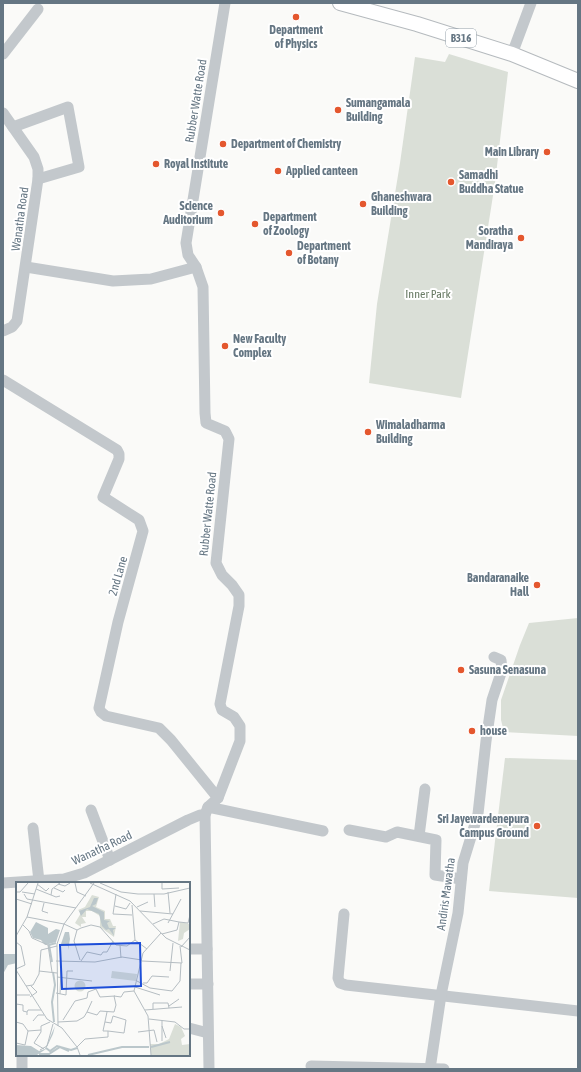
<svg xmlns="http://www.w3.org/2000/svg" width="581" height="1072" viewBox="0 0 581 1072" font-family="'Asap Condensed',sans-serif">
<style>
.green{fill:#dadfd7}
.water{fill:#bbc7cb}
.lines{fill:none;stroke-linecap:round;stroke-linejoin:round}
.major-casing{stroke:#b5babe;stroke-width:16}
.minor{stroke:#c3c8cc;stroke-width:11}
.major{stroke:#fff;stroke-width:14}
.poi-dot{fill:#e4572e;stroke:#fff;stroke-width:1.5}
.labels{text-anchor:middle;stroke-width:4;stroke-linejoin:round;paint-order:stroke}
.shield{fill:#fff;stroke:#939fa8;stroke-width:1}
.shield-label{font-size:11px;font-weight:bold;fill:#657683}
.poi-label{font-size:12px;font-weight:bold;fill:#657683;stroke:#fff;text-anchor:start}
.street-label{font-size:12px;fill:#657683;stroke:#fff}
.park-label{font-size:12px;fill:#687a64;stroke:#fff}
.inset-river{fill:none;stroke:#bbc7cb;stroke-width:2}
.inset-road{fill:none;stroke:#b5bdc2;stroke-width:1}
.view{fill:#1d4ed8;fill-opacity:0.15;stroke:#1d4ed8;stroke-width:2}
.inset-edge{fill:none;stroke:#657683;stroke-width:2}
</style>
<rect width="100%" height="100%" fill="#fafaf8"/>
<!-- green -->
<g class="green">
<path d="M 449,54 L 508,72 L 495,183 L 461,398 L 369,383 L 377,304 L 400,163 L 415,57 L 445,62 Z"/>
<path d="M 578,618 L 578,736 L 504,732 L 501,720 L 501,700 L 520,645 L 529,623 Z"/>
<path d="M 505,758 L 578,760 L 578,898 L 489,891 Z"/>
</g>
<!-- water -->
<path class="water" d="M 3,954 L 17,954 L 17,963 L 8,965 L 3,974 Z"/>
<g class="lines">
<!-- major casing -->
<g class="major-casing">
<path id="major" d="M 340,3 L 417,24 L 512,54 L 578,81"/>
</g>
<!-- minor -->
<g class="minor">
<path d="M 3,54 L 38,9"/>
<path d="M 512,54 L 531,3"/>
<path d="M 3,113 L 34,157 L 38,169 L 38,179 L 17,321 L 12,327 L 3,331"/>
<path d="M 13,127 L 68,107 L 79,167 L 38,179"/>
<path d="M 26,267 L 113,281 L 151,279 L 196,267"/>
<path d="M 3,380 L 117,450 L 119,454 L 119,459 L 103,497 L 139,520 L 143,531 L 118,622 L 99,708 L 101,712 L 106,716 L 159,728 L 171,740 L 218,798"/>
<path d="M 208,807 L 323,831"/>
<path d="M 91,810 L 110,860"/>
<path d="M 33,828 L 39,881"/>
<path d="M 349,830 L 386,837 L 397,832 L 436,840 L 435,875 L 461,879"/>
<path d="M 419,836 L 425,789"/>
<path d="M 3,883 L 64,879 L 84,873 L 188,820 L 200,815 L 205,815"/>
<path d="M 344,914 L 338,978 L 340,983 L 346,985 L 578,1011"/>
<path d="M 189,949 L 207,949"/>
<path d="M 189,984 L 208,984"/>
<path d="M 189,1028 L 208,1033"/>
<path d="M 311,1066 L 444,1069"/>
<path d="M 22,1069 L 22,1055"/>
<path d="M 209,1069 L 205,815 L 208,807 L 218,798 L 240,741 L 240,726 L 234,717 L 222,710 L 220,704 L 239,606 L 239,595 L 232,585 L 222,575 L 216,563 L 229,439 L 225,431 L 206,423 L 205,413 L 203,287 L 196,267 L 188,255 L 186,243 L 225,3"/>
<path d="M 430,1069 L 441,995 L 458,913 L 463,863 L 478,814 L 486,741 L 492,700 L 502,670 L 501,660 L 494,657"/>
</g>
<!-- major -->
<use href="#major" class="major"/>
</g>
<!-- markers -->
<g class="poi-dot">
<circle cx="296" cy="17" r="4"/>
<circle cx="338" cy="110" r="4"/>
<circle cx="223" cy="144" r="4"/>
<circle cx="547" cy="152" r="4"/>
<circle cx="156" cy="164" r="4"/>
<circle cx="278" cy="171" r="4"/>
<circle cx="451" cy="182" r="4"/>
<circle cx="363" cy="204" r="4"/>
<circle cx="221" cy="213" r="4"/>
<circle cx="255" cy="224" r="4"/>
<circle cx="521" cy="238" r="4"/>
<circle cx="289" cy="253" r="4"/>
<circle cx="225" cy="346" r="4"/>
<circle cx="368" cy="432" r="4"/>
<circle cx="537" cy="585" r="4"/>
<circle cx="461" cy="670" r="4"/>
<circle cx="472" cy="731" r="4"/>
<circle cx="537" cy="826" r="4"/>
</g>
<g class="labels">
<!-- shield labels -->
<rect class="shield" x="446" y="29" width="30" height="18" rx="3"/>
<g class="shield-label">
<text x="461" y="42">B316</text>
</g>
<!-- poi labels -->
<g class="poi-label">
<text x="296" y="34" text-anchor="middle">Department<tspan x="296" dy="14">of Physics</tspan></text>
<text x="346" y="107">Sumangamala<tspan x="346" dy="14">Building</tspan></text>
<text x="231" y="148">Department of Chemistry</text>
<text x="539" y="156" text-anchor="end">Main Library</text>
<text x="164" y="168">Royal Institute</text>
<text x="286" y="175">Applied canteen</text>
<text x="459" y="179">Samadhi<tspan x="459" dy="14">Buddha Statue</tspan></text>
<text x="371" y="201">Ghaneshwara<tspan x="371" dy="14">Building</tspan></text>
<text x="213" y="210" text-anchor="end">Science<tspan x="213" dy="14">Auditorium</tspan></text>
<text x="263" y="221">Department<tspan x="263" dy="14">of Zoology</tspan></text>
<text x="513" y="235" text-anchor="end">Soratha<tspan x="513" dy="14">Mandiraya</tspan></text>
<text x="297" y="250">Department<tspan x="297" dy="14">of Botany</tspan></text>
<text x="233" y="343">New Faculty<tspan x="233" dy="14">Complex</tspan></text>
<text x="376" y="429">Wimaladharma<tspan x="376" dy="14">Building</tspan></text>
<text x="529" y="582" text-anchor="end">Bandaranaike<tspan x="529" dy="14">Hall</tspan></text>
<text x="469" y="674">Sasuna Senasuna</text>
<text x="480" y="735">house</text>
<text x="529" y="823" text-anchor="end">Sri Jayewardenepura<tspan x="529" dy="14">Campus Ground</tspan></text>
</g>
<!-- street labels -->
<g class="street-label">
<text transform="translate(196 101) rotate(-81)" y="4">Rubber Watte Road</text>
<text transform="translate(20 219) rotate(-82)" y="4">Wanatha Road</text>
<text transform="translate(208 514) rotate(-84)" y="4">Rubber Watte Road</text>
<text transform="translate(118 576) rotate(-74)" y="4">2nd Lane</text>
<text transform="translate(102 848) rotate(-25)" y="4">Wanatha Road</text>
<text transform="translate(446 894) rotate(-82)" y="4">Andiris Mawatha</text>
</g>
<!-- park labels -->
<g class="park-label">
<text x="428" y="298">Inner Park</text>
</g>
</g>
<!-- overview -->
<g transform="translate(16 882)">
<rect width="174" height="174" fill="#fafaf8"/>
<path d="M 76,13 L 83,15 L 80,25 L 89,29 L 89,37 L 94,37 L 97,44 L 100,44 L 98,55 L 84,45 L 84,34 L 76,29 L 70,29 L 70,35 L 66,35 L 70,41 L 65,42 L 65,45 L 59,41 L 65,31 L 62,28 L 69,25 ZM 164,40 L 174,42 L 174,47 L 168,51 L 167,57 L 162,59 ZM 96,89 L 121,92 L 120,99 L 95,96 ZM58.5 104a5.5 5.5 0 1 1 11 0a5.5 5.5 0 1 1-11 0ZM 159,142 L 165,145 L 169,154 L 165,157 L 166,163 L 174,162 L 174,173 L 135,173 L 134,162 L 143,162 L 153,157 Z" fill="#dadfd7"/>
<path d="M 78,16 L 82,16 L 80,22 L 76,24 L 88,30 L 88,38 L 94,39 L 91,41 L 93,46 L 100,46 L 97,48 L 98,54 L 93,47 L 90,48 L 86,44 L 83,32 L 71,27 L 65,34 L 63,29 L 74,25 ZM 20,40 L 32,46 L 32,52 L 40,47 L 44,48 L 40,60 L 29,63 L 25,58 L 17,56 L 14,50 ZM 49,50 L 53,50 L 54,57 L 52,68 L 52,64 L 45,62 ZM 39,144 L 37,152 L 30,167 L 21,173 L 0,173 L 0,163 L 15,164 L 23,169 L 29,167 Z" fill="#bbc7cb"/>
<path class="inset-river" d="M 36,80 L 33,63 L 40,61M 37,90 L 39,103 L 36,120 L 38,140M 135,165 L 154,160M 30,166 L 34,169 L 41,164 L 55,168 L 61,166M 23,172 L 33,172 L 44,165 L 53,169M 72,173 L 106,165 L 133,165"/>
<path class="inset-road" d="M 59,1 L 61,10 L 70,14M 74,1 L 114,19 L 150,56 L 174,68M 84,1 L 105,10 L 122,12 L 148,12 L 174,6M 146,1 L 146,7 L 163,6M 21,2 L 30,9 L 33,6M 42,2 L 49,4 L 54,1M 38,6 L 47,10 L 49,8M 20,7 L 40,15 L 44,14M 0,10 L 4,10 L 12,1M 6,10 L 19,12M 152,10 L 154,31M 8,12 L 11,17 L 60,26M 100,12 L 97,32 L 116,33M 138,12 L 139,25M 35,13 L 36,7 L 44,1M 0,17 L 16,22M 28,21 L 26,29 L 32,31M 99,24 L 110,27 L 114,21M 121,25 L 132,20M 124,29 L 157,32M 11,35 L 48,42 L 61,48M 152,41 L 165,17M 137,42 L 148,37 L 163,40M 7,43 L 13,49 L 16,56 L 32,63 L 36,90M 146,52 L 161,48 L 163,40 L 172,41 L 174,33M 0,54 L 11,35 L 22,1M 119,58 L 131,67M 0,60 L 5,64 L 9,83 L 0,87M 104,63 L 105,76M 165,65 L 174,55M 64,78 L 58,59 L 61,48 L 65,46 L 75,43 L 84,45 L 100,63 L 111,64 L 119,58 L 116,23M 40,79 L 79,80 L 106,75 L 126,78M 65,79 L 71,70 L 85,73 L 87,70 L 91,70 L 97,59M 126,79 L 166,81 L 164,64M 0,88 L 31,137 L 46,146 L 61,165 L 64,173M 23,89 L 41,91M 154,89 L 157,61M 41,95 L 76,99M 121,99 L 134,106 L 156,109 L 164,99 L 165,81M 127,101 L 131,101 L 136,94 L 153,95M 10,104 L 17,103 L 23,92 L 25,68 L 41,64M 119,105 L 144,113M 118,109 L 132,134 L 135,173M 40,111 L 50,113 L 51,89 L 57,89M 44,112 L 45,87M 0,113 L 14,113M 14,115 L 21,110 L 15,104M 0,122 L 7,123 L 7,129 L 11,130 L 11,133M 153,124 L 163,117M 137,127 L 137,121 L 152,121 L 153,126M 129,128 L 166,125M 11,130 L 12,128 L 25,128M 71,130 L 76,119M 133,137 L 159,140 L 168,147 L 174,147M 47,138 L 59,119 L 71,116 L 72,110 L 80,107 L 84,115 L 99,114M 17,139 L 22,133 L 28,133M 0,140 L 7,142 L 12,149M 42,140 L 61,139 L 68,135 L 71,130 L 81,133 L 84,129 L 98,130 L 100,123 L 98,114 L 105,115 L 108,110 L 118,109 L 127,71 L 145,51M 89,140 L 95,141 L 97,134M 42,144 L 41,62 L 48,42 L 78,1M 146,144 L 150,156M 92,149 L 108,151 L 110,138 L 97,134M 122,150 L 138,148 L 141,160M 146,159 L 146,138M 0,161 L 9,163 L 12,149 L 25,148M 61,165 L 69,157 L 92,155 L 92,149 L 87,149 L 91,130M 28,167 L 18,161 L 25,150 L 25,144 L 34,140M 24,168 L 31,164 L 37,142"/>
<path class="view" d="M 124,61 L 125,104 L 46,107 L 44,63 Z"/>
<rect width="174" height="174" class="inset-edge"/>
</g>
<!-- border -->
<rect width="581" height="1072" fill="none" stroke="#657683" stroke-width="8"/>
</svg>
